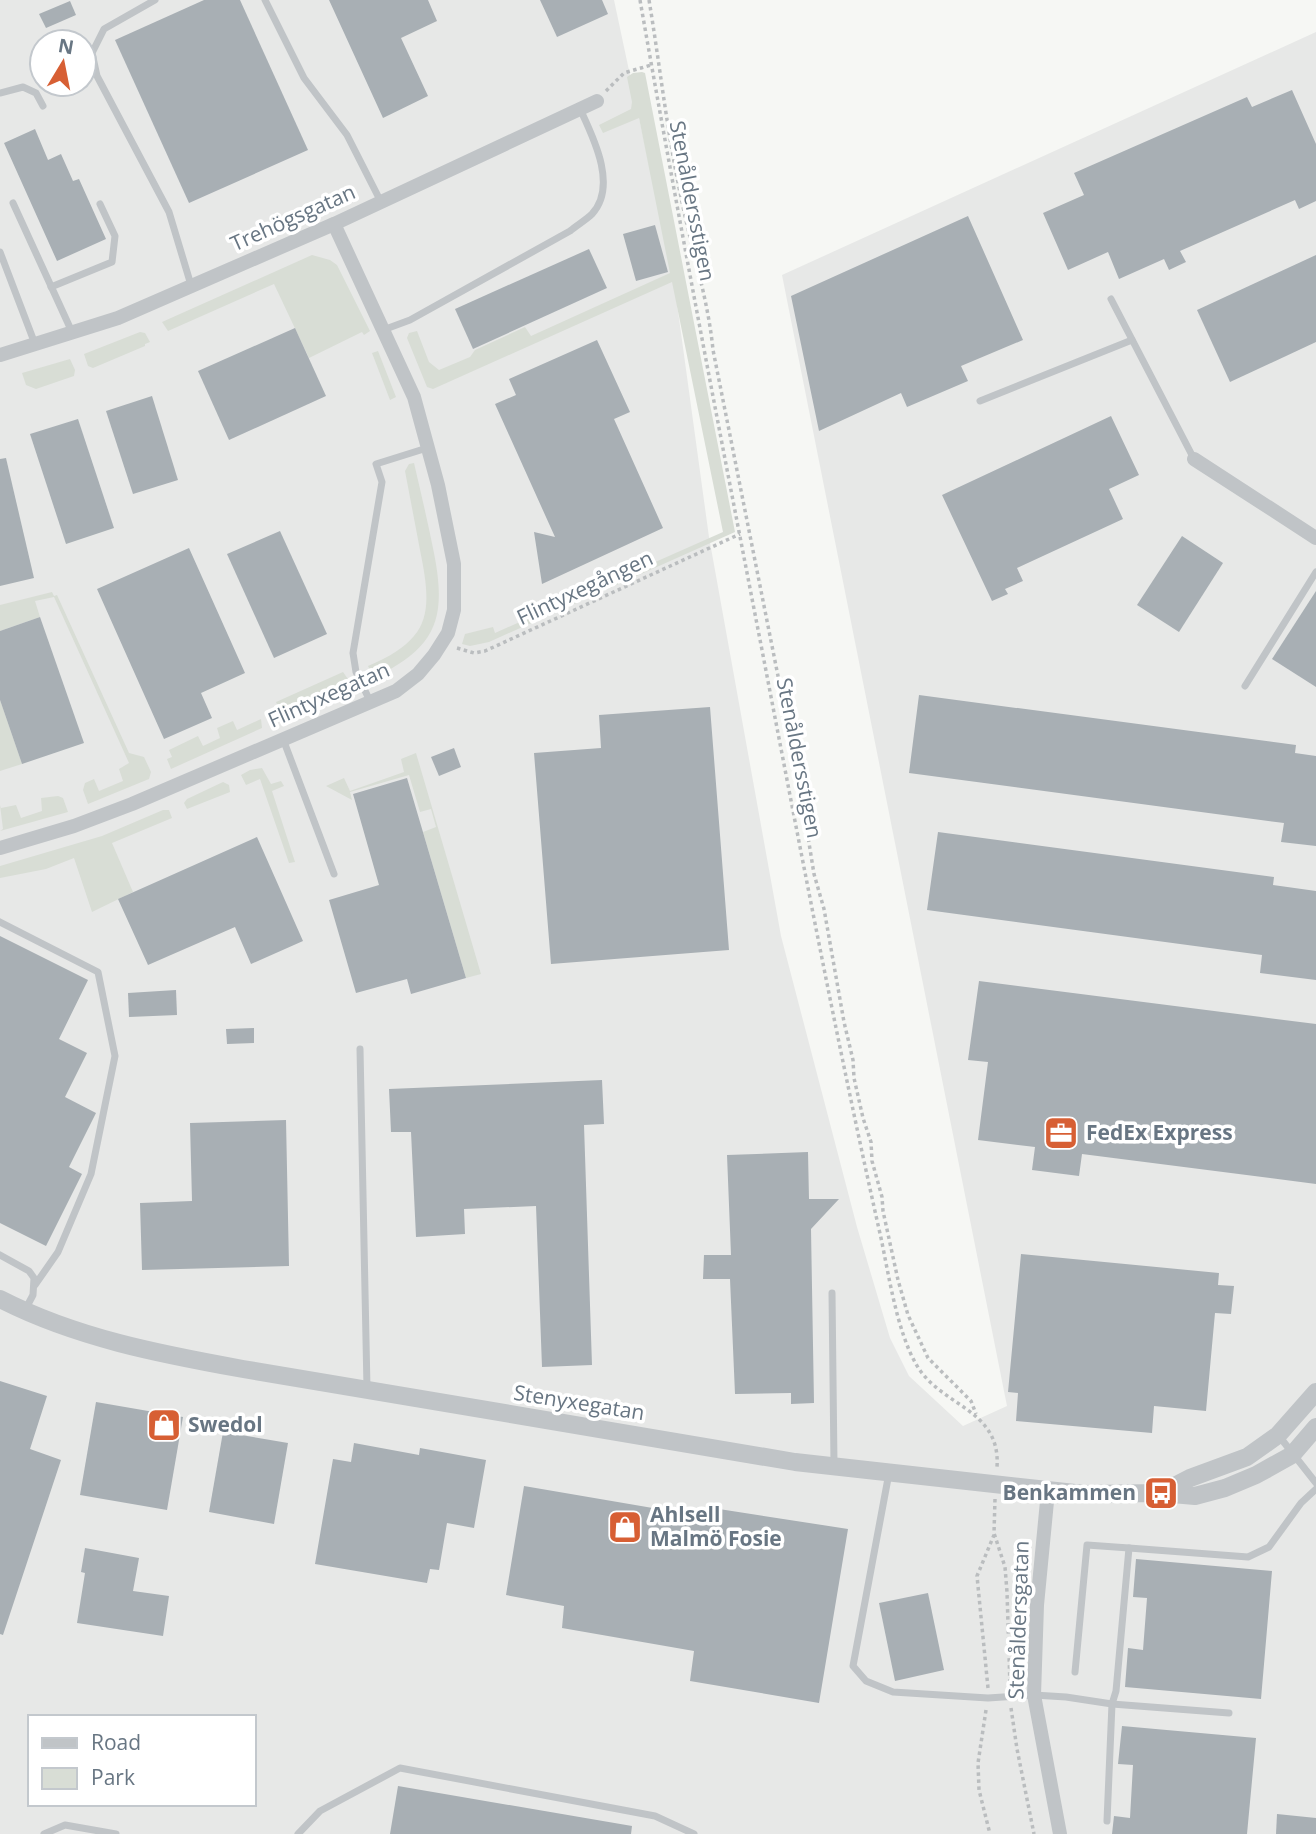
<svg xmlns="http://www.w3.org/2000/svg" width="1316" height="1834" viewBox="0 0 1316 1834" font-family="'Open Sans',sans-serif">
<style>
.built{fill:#e7e8e7;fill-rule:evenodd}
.green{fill:#d8ddd5}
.building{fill:#a8afb4}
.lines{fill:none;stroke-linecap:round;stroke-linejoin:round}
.path{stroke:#babdbf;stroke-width:3.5;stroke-dasharray:3.5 3.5;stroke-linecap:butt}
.service{stroke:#c0c4c7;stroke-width:7}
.minor{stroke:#c0c4c7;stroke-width:14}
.tertiary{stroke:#c0c4c7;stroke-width:18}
.labels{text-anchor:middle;stroke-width:7;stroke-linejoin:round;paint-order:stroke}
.street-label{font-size:21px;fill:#687683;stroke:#fff}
.poi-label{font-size:21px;font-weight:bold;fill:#687683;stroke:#fff;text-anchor:start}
</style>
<rect width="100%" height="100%" fill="#f6f7f4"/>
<!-- built -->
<path class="built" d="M 0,0 L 614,0 L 674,282 L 709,537 L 781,936 L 857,1227 L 890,1338 L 909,1376 L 963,1426 L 1007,1406 L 782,275 L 1316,32 L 1316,1834 L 0,1834 ZM 42,42 L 84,42 L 84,84 L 42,84 ZM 30,1717 L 254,1717 L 254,1804 L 30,1804 Z"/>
<!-- green -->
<g class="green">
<path d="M 642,72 L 645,73 L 735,532 L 489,642 L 470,646 L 462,644 L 465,634 L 493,627 L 495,633 L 723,532 L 672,282 L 433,389 L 427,387 L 407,338 L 409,333 L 417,331 L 429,362 L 439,370 L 470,357 L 475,350 L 525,327 L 531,336 L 670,273 L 639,118 L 603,133 L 599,125 L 631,109 L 632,102 L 627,77 L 633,73 Z"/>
<path d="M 312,255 L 330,260 L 337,265 L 370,331 L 364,335 L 362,332 L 309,358 L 274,284 L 168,331 L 162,322 Z"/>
<path d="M 140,332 L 145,333 L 150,342 L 145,344 L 145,346 L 93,368 L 88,366 L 84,354 Z"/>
<path d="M 378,351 L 396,397 L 390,400 L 372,353 Z"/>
<path d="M 70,359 L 75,370 L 74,376 L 36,389 L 26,385 L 22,373 Z"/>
<path d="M 414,463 C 421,493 428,523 434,553 C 447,620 436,647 374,678 L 368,666 C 431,639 433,613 420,550 C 415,524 410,497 405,471 L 409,464 Z"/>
<path d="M 52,592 L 54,596 L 57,595 L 129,753 L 144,757 L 151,772 L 149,779 L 88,804 L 83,790 L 85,783 L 94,779 L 99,791 L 123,781 L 119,769 L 129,763 L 54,597 L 35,601 L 40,617 L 0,631 L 0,605 Z"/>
<path d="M 343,672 L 350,682 L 349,689 L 282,719 L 274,712 L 279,709 L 276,702 Z"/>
<path d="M 0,700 L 22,764 L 0,771 Z"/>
<path d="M 261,719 L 262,728 L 171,769 L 167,759 L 172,757 L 169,750 L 198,736 L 203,746 L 220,738 L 217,728 L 233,721 L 237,730 Z"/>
<path d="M 416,753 L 481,974 L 466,978 L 423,832 L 436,827 L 431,809 L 420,812 L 409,775 L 350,792 L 352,800 L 326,786 L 344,778 L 350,791 L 404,772 L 401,759 Z"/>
<path d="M 262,768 L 271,784 L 281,781 L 284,786 L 272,791 L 295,862 L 289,863 L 260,779 L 246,785 L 241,775 L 250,770 Z"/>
<path d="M 223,782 L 229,785 L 230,792 L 187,809 L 184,803 L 187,799 Z"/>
<path d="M 58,796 L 63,798 L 68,812 L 0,831 L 3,829 L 0,805 L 1,808 L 16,805 L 21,818 L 42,811 L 41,798 Z"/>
<path d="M 163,810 L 169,810 L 172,818 L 112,843 L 133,892 L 92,912 L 74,858 L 46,869 L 0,878 L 0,866 L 102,836 Z"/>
</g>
<!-- building -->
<g class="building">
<path d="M 204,0 L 240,0 L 308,150 L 189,203 L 115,40 Z"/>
<path d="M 329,0 L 428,0 L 437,21 L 401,38 L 428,96 L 383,118 Z"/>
<path d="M 540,0 L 602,0 L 608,14 L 557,37 Z"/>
<path d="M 70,1 L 76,15 L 46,28 L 39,14 Z"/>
<path d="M 1292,90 L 1316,144 L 1316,201 L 1299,209 L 1295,200 L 1180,251 L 1186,262 L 1169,270 L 1164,259 L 1119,279 L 1108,252 L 1068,270 L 1043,213 L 1084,195 L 1074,173 L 1247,97 L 1252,107 Z"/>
<path d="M 35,129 L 48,160 L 61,154 L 73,181 L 79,179 L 106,239 L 57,261 L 4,143 Z"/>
<path d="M 968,216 L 1023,340 L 961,366 L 968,381 L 907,407 L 901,393 L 819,431 L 791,296 Z"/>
<path d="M 655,225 L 668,272 L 636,281 L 623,234 Z"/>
<path d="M 589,249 L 607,288 L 473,349 L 455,309 Z"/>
<path d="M 1316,255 L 1316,342 L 1230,382 L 1197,310 Z"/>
<path d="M 295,328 L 326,396 L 229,440 L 198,371 Z"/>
<path d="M 597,340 L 630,412 L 614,419 L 663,528 L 542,584 L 534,532 L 555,537 L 495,404 L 516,395 L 509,379 Z"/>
<path d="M 152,396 L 178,480 L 133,494 L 106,411 Z"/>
<path d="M 1111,416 L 1139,475 L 1109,489 L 1123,519 L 1017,568 L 1023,581 L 1005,589 L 1008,594 L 992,601 L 942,495 Z"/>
<path d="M 78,419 L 114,528 L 66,544 L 30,434 Z"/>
<path d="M 6,458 L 34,578 L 0,586 L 0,459 Z"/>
<path d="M 280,531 L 327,634 L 274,658 L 227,554 Z"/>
<path d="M 1182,536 L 1223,563 L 1179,632 L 1137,605 Z"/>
<path d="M 189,548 L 245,673 L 201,693 L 212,718 L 164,739 L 97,589 Z"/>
<path d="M 1316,591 L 1316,687 L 1272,659 Z"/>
<path d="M 40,617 L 84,743 L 22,764 L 0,700 L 0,631 Z"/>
<path d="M 919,695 L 1296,745 L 1295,753 L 1316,756 L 1316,846 L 1281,842 L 1284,823 L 909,773 Z"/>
<path d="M 710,707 L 729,950 L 551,964 L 534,753 L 601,748 L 599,715 Z"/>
<path d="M 454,748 L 461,767 L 439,776 L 431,757 Z"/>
<path d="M 407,778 L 466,978 L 411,994 L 407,979 L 356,993 L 329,900 L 379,885 L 353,794 Z"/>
<path d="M 938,832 L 1274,877 L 1273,885 L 1316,891 L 1316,980 L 1260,973 L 1262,955 L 927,910 Z"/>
<path d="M 257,837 L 303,941 L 251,964 L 235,927 L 148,965 L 118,899 Z"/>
<path d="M 0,936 L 88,980 L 59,1039 L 87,1053 L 65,1097 L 96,1113 L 69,1167 L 82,1174 L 46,1246 L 0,1223 Z"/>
<path d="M 979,981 L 1316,1024 L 1316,1184 L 1082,1154 L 1079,1176 L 1032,1170 L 1035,1147 L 978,1140 L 988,1062 L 968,1060 Z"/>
<path d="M 176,990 L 177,1015 L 129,1017 L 128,993 Z"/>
<path d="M 254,1028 L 254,1043 L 227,1044 L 226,1029 Z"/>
<path d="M 602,1080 L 604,1124 L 584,1125 L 592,1365 L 542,1367 L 536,1206 L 464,1209 L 465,1234 L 416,1237 L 411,1132 L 391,1132 L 389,1089 Z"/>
<path d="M 286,1120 L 289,1266 L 142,1270 L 140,1203 L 192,1201 L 190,1123 Z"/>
<path d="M 808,1152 L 809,1199 L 839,1199 L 811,1229 L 814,1403 L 791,1404 L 791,1393 L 735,1394 L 730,1279 L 703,1279 L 704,1255 L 731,1255 L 727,1155 Z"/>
<path d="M 1021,1254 L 1219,1273 L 1218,1285 L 1234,1286 L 1231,1314 L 1215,1313 L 1206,1411 L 1154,1406 L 1152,1433 L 1016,1421 L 1018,1393 L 1008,1392 Z"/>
<path d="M 0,1381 L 47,1396 L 30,1449 L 61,1460 L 3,1635 L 0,1634 Z"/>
<path d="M 96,1402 L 183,1417 L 167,1510 L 80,1495 Z"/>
<path d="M 223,1432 L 288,1443 L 274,1524 L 209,1512 Z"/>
<path d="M 354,1443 L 419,1455 L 420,1448 L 486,1460 L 474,1528 L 447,1523 L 439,1570 L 430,1569 L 427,1583 L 315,1564 L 333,1459 L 351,1462 Z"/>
<path d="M 524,1486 L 717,1519 L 719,1509 L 848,1529 L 819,1703 L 690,1681 L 694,1651 L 562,1628 L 564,1606 L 506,1595 Z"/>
<path d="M 85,1548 L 139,1558 L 133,1591 L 169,1596 L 163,1636 L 77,1623 L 85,1573 L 81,1572 Z"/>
<path d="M 1136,1559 L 1272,1571 L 1261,1699 L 1125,1687 L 1128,1648 L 1143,1650 L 1147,1598 L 1133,1597 Z"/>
<path d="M 928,1593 L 944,1670 L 895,1681 L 879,1603 Z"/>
<path d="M 1122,1726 L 1256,1738 L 1247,1834 L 1112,1834 L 1114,1816 L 1130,1818 L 1133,1765 L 1118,1764 Z"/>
<path d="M 398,1786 L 632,1826 L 631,1834 L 390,1834 Z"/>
<path d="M 1277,1814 L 1316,1818 L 1316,1834 L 1276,1834 Z"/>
</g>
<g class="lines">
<!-- path -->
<g class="path">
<path d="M 640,0 C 678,217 720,434 762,650 C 800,847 837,1043 881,1238 C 889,1276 897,1331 916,1364 C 940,1407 1001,1408 997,1467"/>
<path d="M 649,0 C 660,66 667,132 681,197 C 691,248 708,298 713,350 L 781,691 L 784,722 L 800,787 L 814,874 L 824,909 L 844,1022 L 853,1060 L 854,1078 L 863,1118 L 871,1142 L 872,1161 L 882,1197 L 883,1211 L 898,1280 L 908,1315 L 928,1358 L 971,1401 L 976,1414"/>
<path d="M 606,91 L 624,73 L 651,65"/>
<path d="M 457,648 L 474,653 L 485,651 L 740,534"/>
<path d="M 995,1499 L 994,1533 L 1005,1567 L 1007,1592 L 1010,1686"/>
<path d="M 988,1688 L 977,1576 L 994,1535"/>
<path d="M 1011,1708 L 1017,1749 L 1034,1834"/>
<path d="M 986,1710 L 978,1763 L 979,1790 L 990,1834"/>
</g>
<!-- service -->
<g class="service">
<path d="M 155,0 L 104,29 L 92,53 L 97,76 L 169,212 L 191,285"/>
<path d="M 265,0 L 304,78 L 347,135 L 381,202"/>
<path d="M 0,93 L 23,87 L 36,93 L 43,106"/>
<path d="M 13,203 L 72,332"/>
<path d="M 0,252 L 35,344"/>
<path d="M 51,287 L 112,262 L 115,236 L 100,204"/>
<path d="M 1111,299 L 1194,459"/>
<path d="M 383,330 L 410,320 L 570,231 C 577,225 586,220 592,214 C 618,186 593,137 580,109"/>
<path d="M 980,401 L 1132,340"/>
<path d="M 1245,686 L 1316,572"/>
<path d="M 370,701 L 356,672 L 353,653 L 382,482 L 376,464 L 427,448"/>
<path d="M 283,739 L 334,874"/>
<path d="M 0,922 L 98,972 L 115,1056 L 91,1174 L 58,1252 L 35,1285"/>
<path d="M 360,1049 L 367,1388"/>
<path d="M 0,1255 L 29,1271 L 34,1278 L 33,1295 L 25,1310"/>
<path d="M 832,1293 L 834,1464"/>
<path d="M 1279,1436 L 1316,1483"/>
<path d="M 889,1473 L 853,1666 L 866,1681 L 893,1692 L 988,1698 L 1034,1695 L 1066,1697 L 1112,1704 L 1229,1713"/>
<path d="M 1129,1548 L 1248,1557 L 1269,1547 L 1301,1503 L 1316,1489"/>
<path d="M 1075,1672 L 1087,1545 L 1129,1548 L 1116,1691 L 1112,1704 L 1107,1821"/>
<path d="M 44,1834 L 65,1825 L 116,1834"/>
<path d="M 298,1834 L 320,1811 L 400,1768 L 655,1816 L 694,1834"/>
</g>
<!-- minor -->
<g class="minor">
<path d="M 0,355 L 118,318 L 334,224 L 597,101"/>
<path d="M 1194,459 L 1316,538"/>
<path d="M 0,848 L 74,826 L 132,804 L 396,691 L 418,674 L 434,655 L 448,633 L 454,610 L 454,564 L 438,485 L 414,397 L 334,224"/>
<path d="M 1048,1491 L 1037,1605 L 1034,1695 L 1060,1834"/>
</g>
<!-- tertiary -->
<g class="tertiary">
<path d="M 0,1299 C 76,1338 160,1354 243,1369 L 795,1462 L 1084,1494 L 1161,1493 L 1195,1496 L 1225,1488 L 1256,1475 L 1292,1455 L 1316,1427"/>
<path d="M 1161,1493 L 1190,1478 L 1247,1457 L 1278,1435 L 1316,1392"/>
</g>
</g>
<!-- icons -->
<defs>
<g id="office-square" transform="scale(1.75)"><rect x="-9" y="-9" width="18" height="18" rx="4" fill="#d75f34" stroke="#fff"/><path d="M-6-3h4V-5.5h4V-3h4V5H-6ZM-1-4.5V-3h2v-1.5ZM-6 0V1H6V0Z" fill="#fff"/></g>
<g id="shop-square" transform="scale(1.75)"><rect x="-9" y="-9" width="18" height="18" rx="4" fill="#d75f34" stroke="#fff"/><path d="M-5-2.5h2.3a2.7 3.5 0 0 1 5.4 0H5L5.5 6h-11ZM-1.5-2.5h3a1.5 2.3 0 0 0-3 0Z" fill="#fff"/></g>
<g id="bus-square" transform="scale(1.75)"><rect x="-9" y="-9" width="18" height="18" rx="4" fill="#d75f34" stroke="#fff"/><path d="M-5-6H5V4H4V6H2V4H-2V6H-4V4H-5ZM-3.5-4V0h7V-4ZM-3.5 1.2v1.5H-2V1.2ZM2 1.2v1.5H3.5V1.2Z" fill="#fff"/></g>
</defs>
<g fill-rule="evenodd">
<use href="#office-square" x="1061" y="1133"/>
<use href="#shop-square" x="164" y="1425"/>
<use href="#bus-square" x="1161" y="1493"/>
<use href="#shop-square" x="625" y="1527"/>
</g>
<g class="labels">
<!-- street labels -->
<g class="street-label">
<text transform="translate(692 201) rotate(79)" y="7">Stenåldersstigen</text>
<text transform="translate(293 218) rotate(-24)" y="7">Trehögsgatan</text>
<text transform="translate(585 588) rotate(-25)" y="7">Flintyxegången</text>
<text transform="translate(329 695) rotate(-24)" y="7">Flintyxegatan</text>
<text transform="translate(799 758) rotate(79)" y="7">Stenåldersstigen</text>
<text transform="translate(579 1403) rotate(9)" y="7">Stenyxegatan</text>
<text transform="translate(1019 1620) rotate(-88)" y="7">Stenåldersgatan</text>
</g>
<!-- poi labels -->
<g class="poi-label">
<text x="1086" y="1140">FedEx Express</text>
<text x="188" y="1432">Swedol</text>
<text x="1136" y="1500" text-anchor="end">Benkammen</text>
<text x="650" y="1522">Ahlsell<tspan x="650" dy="24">Malmö Fosie</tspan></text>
</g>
</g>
<!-- legend -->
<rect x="28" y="1715" width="228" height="91" fill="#ffffff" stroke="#c3c8cd" stroke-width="2"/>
<rect x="42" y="1738" width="35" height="10" fill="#c0c4c7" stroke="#c3c8cd" stroke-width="2"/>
<text x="91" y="1750" font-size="21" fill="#687683">Road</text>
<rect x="42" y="1768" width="35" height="21" fill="#d8ddd5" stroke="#c3c8cd" stroke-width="2"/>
<text x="91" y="1785" font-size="21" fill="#687683">Park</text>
<!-- north arrow -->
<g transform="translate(63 63) rotate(10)"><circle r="33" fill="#ffffff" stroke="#c3c8cd" stroke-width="2"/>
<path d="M0-5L12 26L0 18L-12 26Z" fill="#d75f34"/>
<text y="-10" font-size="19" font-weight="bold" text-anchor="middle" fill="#687683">N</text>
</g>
</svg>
